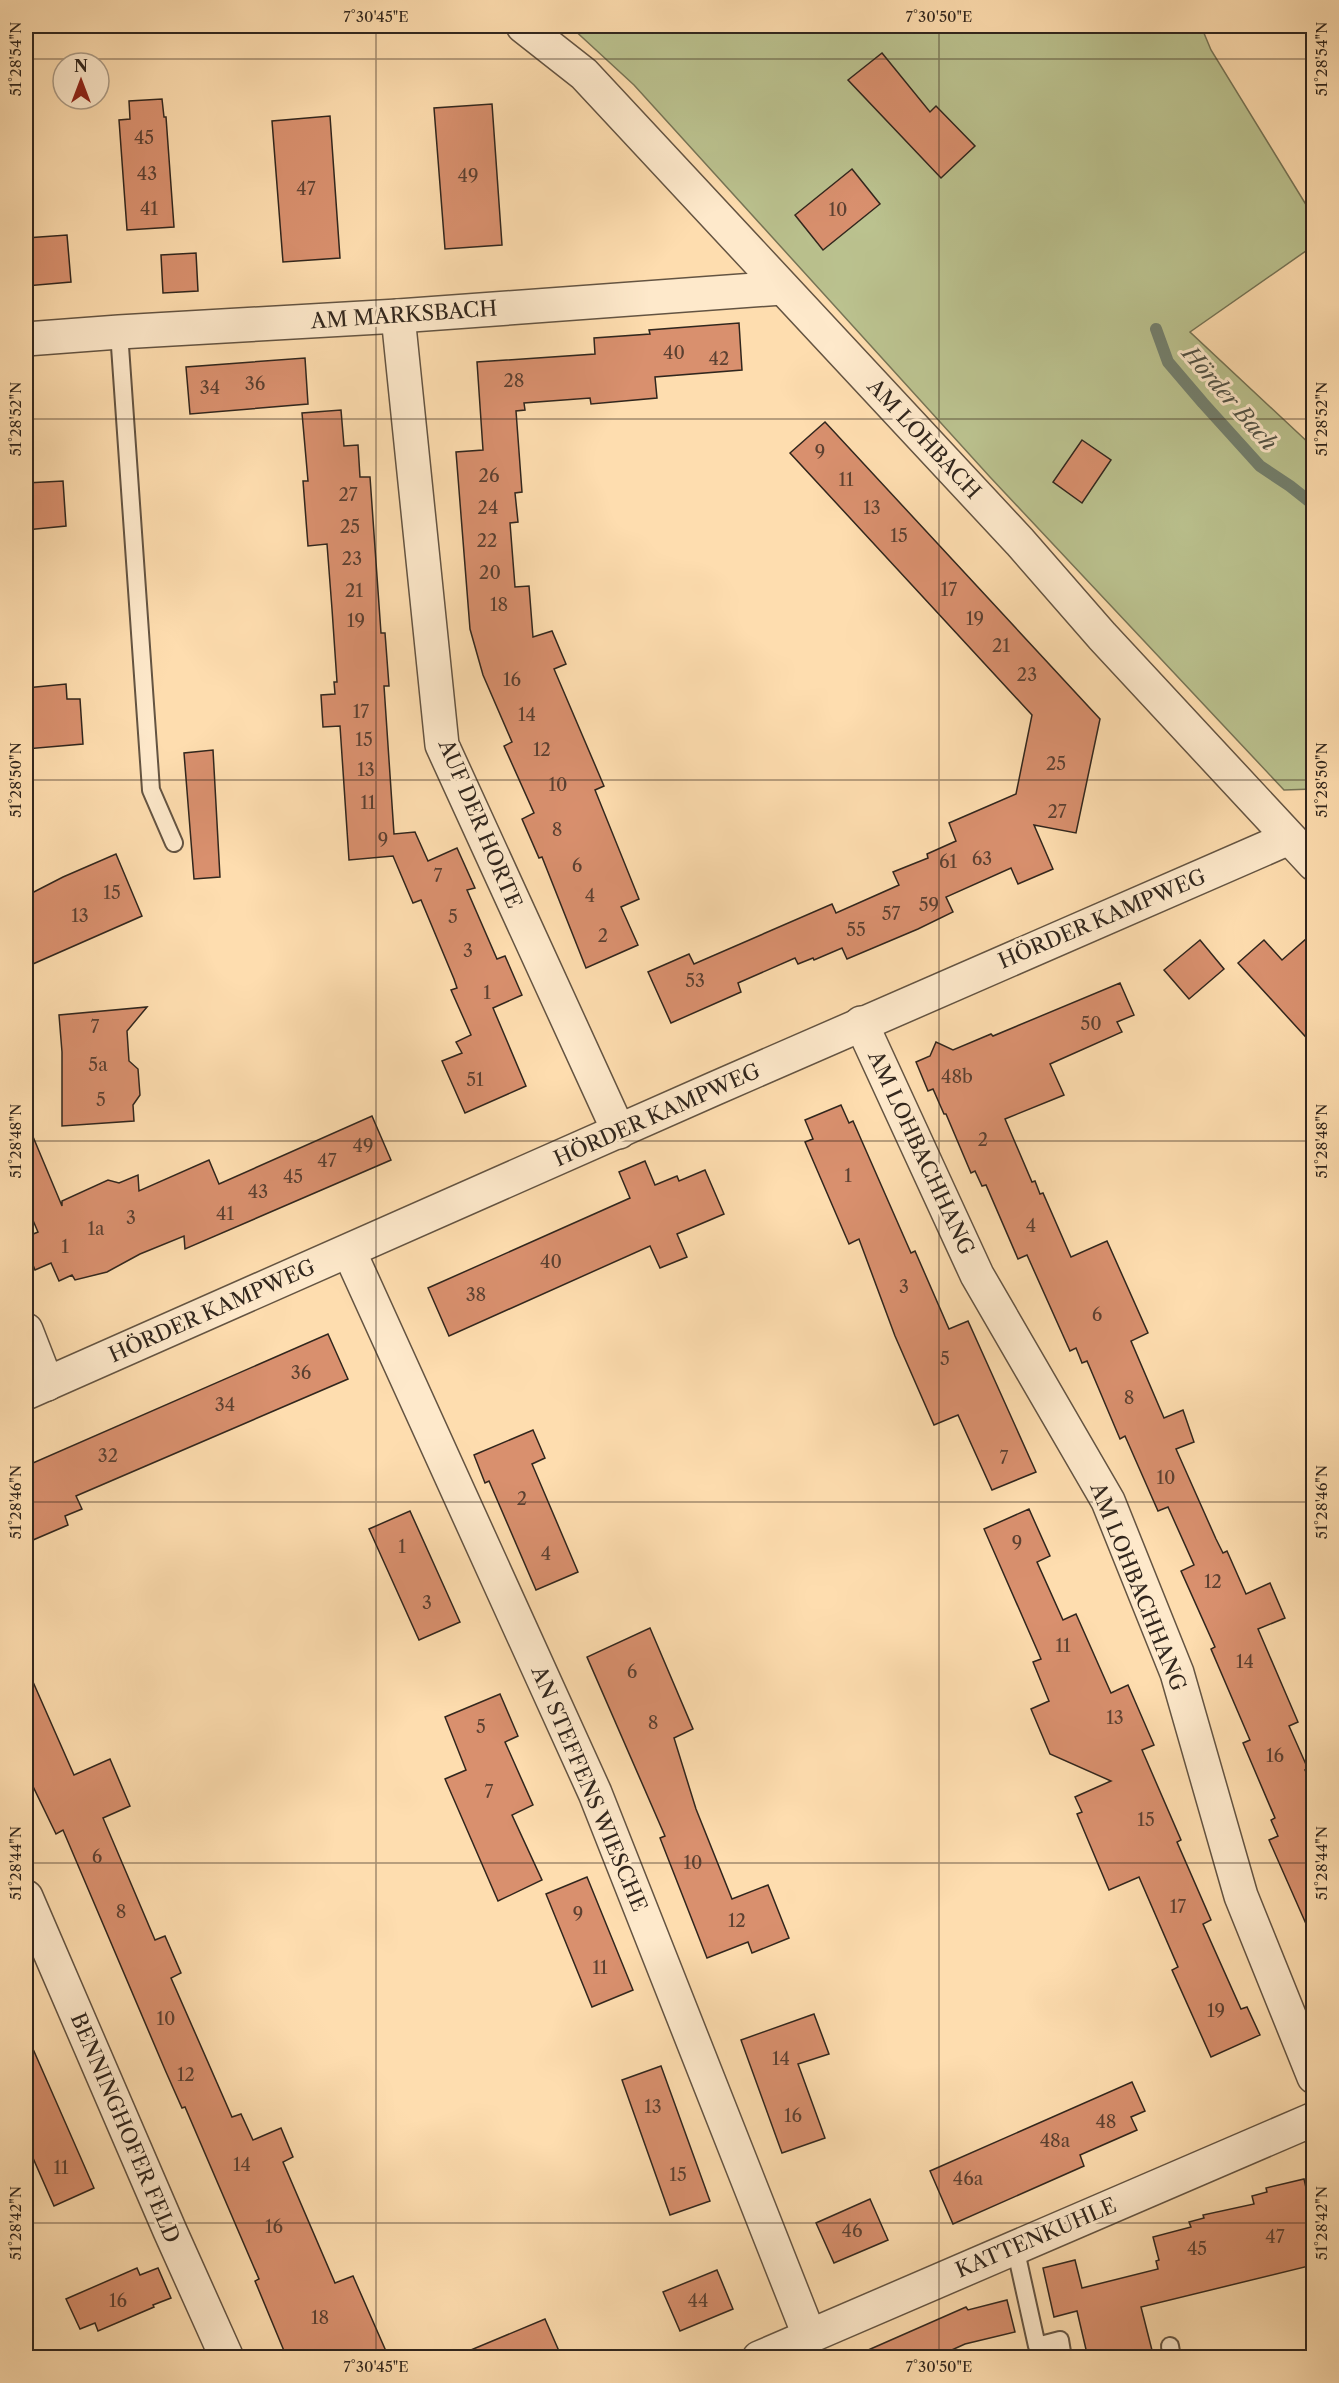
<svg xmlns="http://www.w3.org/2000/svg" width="1339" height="2383" viewBox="0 0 1339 2383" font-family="'Libre Caslon Text',serif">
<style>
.green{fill:#bbc28f;stroke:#767456;stroke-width:1.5}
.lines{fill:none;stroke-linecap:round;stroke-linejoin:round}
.stream{stroke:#74816f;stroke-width:12}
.building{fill:#d9906e;stroke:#31261d;stroke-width:1.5}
.service-casing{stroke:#645442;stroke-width:20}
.minor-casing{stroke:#645442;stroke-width:36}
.service{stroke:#fee9cb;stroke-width:16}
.minor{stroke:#fee9cb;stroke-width:33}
.ticks{fill:none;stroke:#31261d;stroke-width:1.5;stroke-opacity:0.45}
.labels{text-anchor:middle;stroke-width:6;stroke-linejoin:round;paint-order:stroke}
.number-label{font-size:18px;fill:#5b4031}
.street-label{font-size:21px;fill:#31261d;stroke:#fee9cb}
.water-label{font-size:22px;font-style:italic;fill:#535346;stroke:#fee9cb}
.neatline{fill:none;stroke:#31261d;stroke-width:2}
.ticks-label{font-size:15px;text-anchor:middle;fill:#31261d}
</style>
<rect width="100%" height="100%" fill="#feddaf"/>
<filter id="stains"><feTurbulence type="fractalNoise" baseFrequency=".00333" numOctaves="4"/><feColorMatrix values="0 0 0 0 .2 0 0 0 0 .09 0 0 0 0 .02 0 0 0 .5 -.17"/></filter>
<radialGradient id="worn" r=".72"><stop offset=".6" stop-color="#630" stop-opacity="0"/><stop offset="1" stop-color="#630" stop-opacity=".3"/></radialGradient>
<!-- green -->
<path class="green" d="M 570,26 L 1201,26 L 1211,50 L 1313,216 L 1313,246 L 1190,332 L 1313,447 L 1313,789 L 1284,790 L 990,477 L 634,85 Z"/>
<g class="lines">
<!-- stream -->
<path class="stream" d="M 1156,329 L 1168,362 L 1203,403 L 1260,466 L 1290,486 L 1314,505"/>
</g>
<!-- building -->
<g class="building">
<path d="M 882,53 L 930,112 L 936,106 L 975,146 L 941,178 L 848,80 Z"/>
<path d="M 162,99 L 164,117 L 166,117 L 174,227 L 127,230 L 119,120 L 130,119 L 129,101 Z"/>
<path d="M 492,104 L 502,245 L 445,249 L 434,108 Z"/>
<path d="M 330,116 L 340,258 L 283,262 L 272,121 Z"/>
<path d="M 852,169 L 880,204 L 823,250 L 795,215 Z"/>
<path d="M 67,235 L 71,282 L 26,286 L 26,238 Z"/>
<path d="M 196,253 L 198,291 L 163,293 L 161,255 Z"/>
<path d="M 739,323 L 742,370 L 655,377 L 657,398 L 591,404 L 590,398 L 524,403 L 525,410 L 516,411 L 522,492 L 515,493 L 518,522 L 510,523 L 515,587 L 529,586 L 533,637 L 552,631 L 566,664 L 554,669 L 604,786 L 595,790 L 639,899 L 621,907 L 638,945 L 586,968 L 542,857 L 539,858 L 522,819 L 534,813 L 504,746 L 512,742 L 483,675 L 470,629 L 456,452 L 483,450 L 477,362 L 595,354 L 594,338 L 650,334 L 649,330 Z"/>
<path d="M 305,358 L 308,404 L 190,414 L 186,367 Z"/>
<path d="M 341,410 L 344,446 L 358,445 L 360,477 L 370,477 L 381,633 L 385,633 L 389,686 L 384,686 L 394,834 L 415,832 L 428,861 L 457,848 L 475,888 L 467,890 L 497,959 L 505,956 L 522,995 L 493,1008 L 526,1086 L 465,1113 L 442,1061 L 462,1053 L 456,1042 L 471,1035 L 451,990 L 457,988 L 454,979 L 421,900 L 413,903 L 393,856 L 349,860 L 340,726 L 323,727 L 321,695 L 335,694 L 334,682 L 337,682 L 332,609 L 327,544 L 308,546 L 303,481 L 308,481 L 302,413 Z"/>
<path d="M 825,422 L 1100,719 L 1076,833 L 1034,825 L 1053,869 L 1018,884 L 1011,868 L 946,897 L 953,912 L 918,929 L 847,959 L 842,948 L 814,960 L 813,958 L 798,964 L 795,958 L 738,983 L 741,992 L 671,1023 L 648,972 L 689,954 L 694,964 L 832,904 L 836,913 L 899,885 L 893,872 L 928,858 L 927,854 L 956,841 L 949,823 L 1016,794 L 1032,715 L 790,453 Z"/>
<path d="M 1082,440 L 1111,460 L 1082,503 L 1053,482 Z"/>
<path d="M 63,481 L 66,526 L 26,530 L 26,483 Z"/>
<path d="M 66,684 L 67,699 L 80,699 L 83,744 L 26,749 L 26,688 Z"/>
<path d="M 213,750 L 220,877 L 194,879 L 184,753 Z"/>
<path d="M 116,854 L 142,916 L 26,967 L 26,896 L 63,877 Z"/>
<path d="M 1314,932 L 1314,1046 L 1238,963 L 1264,940 L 1282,960 Z"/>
<path d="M 1200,940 L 1224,969 L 1189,999 L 1164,970 Z"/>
<path d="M 1120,983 L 1134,1015 L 1117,1022 L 1122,1032 L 1050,1064 L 1064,1095 L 1005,1119 L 1032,1182 L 1035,1181 L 1040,1194 L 1043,1193 L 1071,1257 L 1107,1241 L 1148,1333 L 1131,1341 L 1164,1418 L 1183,1410 L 1194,1442 L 1176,1449 L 1216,1539 L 1223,1553 L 1227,1551 L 1246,1594 L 1270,1583 L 1285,1618 L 1258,1629 L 1298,1722 L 1289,1726 L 1308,1769 L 1305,1770 L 1314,1789 L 1314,1942 L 1269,1840 L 1278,1836 L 1271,1820 L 1275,1818 L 1243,1743 L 1250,1740 L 1211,1649 L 1215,1647 L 1181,1571 L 1194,1565 L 1168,1507 L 1158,1511 L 1125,1436 L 1120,1439 L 1087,1361 L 1082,1363 L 1076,1348 L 1070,1351 L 1027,1255 L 1018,1259 L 986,1185 L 982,1186 L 975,1171 L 971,1173 L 946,1114 L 944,1114 L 933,1089 L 928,1091 L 916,1062 L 930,1056 L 936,1042 L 953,1050 L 991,1034 L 993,1036 Z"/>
<path d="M 147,1007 L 127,1031 L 129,1061 L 138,1069 L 140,1095 L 133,1105 L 134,1121 L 62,1126 L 62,1052 L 59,1015 Z"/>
<path d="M 841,1105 L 849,1123 L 853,1121 L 911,1253 L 915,1251 L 949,1329 L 968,1321 L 1036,1472 L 992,1490 L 958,1415 L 934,1425 L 895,1336 L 859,1239 L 849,1244 L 805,1142 L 813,1139 L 805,1120 Z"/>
<path d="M 372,1116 L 391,1160 L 185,1249 L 184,1236 L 140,1254 L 107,1272 L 75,1280 L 72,1275 L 59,1281 L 51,1263 L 35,1270 L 26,1248 L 26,1237 L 38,1232 L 26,1204 L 26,1120 L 62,1206 L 62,1201 L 108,1180 L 119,1183 L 138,1175 L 139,1191 L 209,1160 L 219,1184 Z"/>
<path d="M 645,1161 L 655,1185 L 677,1176 L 679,1181 L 705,1170 L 724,1214 L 677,1234 L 687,1257 L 660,1268 L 650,1246 L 449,1336 L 428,1288 L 630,1198 L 619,1172 Z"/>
<path d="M 328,1334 L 348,1379 L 76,1496 L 82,1509 L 65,1516 L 68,1525 L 26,1543 L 26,1466 Z"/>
<path d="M 533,1430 L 545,1458 L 532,1464 L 578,1572 L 536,1590 L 489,1481 L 485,1483 L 474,1455 Z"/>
<path d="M 1029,1509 L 1050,1556 L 1037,1562 L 1063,1620 L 1076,1614 L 1111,1693 L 1128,1685 L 1154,1745 L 1142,1750 L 1181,1840 L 1177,1842 L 1211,1920 L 1203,1924 L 1241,2009 L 1247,2007 L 1260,2035 L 1211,2057 L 1172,1970 L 1178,1967 L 1139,1877 L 1109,1890 L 1077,1814 L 1082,1812 L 1075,1797 L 1111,1781 L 1050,1754 L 1031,1709 L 1049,1701 L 1033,1662 L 1041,1659 L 984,1529 Z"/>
<path d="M 410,1511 L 460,1622 L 419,1640 L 369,1529 Z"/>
<path d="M 650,1628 L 693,1729 L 674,1738 L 696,1809 L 732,1899 L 768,1885 L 789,1938 L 752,1953 L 748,1942 L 707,1958 L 660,1838 L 665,1836 L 587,1657 Z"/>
<path d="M 26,1666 L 74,1775 L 110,1759 L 130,1806 L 103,1818 L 155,1940 L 165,1936 L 181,1973 L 171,1978 L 232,2117 L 241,2114 L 253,2140 L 281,2128 L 293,2157 L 283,2162 L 335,2283 L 353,2276 L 389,2358 L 287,2358 L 255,2281 L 259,2279 L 185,2107 L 182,2108 L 166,2072 L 63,1830 L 56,1834 L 26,1772 Z"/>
<path d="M 500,1694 L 518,1736 L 505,1742 L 533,1805 L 512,1815 L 542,1880 L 498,1901 L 445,1779 L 466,1770 L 445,1717 Z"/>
<path d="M 587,1877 L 633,1990 L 592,2007 L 546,1894 Z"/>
<path d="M 814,2014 L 829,2054 L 798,2064 L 825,2138 L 782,2153 L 741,2040 Z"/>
<path d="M 26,2033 L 94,2188 L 54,2206 L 26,2142 Z"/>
<path d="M 661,2066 L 710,2201 L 670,2215 L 622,2080 Z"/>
<path d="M 1132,2082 L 1145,2111 L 1131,2117 L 1137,2130 L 1080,2155 L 1084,2166 L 953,2224 L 930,2171 Z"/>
<path d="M 1304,2179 L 1313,2218 L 1313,2265 L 1141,2307 L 1154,2358 L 1088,2358 L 1077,2311 L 1054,2317 L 1043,2268 L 1075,2260 L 1082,2288 L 1158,2269 L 1156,2261 L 1159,2260 L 1153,2237 L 1191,2227 L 1189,2222 L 1204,2218 L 1203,2215 L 1254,2204 L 1252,2196 L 1267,2192 L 1266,2188 Z"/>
<path d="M 870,2199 L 888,2240 L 834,2263 L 816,2223 Z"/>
<path d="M 137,2268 L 140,2275 L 158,2268 L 171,2298 L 153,2305 L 154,2307 L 98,2331 L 95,2323 L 80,2329 L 66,2299 Z"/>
<path d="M 717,2270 L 733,2309 L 680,2331 L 663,2292 Z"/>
<path d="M 1007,2300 L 1015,2332 L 965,2344 L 934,2358 L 850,2358 L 966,2307 L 968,2310 Z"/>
<path d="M 545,2319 L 562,2358 L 455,2358 L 454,2357 Z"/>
</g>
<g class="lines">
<!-- service casing -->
<g class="service-casing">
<g id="service">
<path d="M 119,332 L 151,790 L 174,843"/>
<path d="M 1015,2247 L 1037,2346 L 1060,2340 L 1063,2358"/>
<path d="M 1170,2346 L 1172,2358"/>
</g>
</g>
<!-- minor casing -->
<g class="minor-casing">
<g id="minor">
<path d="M 523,26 L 584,74 L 1020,542 L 1102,636 L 1314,864"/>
<path d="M 398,316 L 442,745 L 619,1132"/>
<path d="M 26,339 L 119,332 L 398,316 L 782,288"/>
<path d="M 861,1023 L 977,1275 L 1108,1501 L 1177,1673 L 1241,1896 L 1314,2077"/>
<path d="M 349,1251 L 595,1793 L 809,2335"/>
<path d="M 26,1330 L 47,1384"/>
<path d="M 26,1393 C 446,1207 867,1020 1289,838"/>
<path d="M 26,1897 L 170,2231 L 227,2358"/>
<path d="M 759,2358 L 1314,2119"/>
</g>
</g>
<!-- service -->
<use href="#service" class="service"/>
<!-- minor -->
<use href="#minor" class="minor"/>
</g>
<!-- ticks -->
<path class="ticks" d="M 376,26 L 376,2358M 939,26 L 939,2358M 26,59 L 1314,59M 26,419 L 1314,419M 26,780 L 1314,780M 26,1141 L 1314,1141M 26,1502 L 1314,1502M 26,1863 L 1314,1863M 26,2223 L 1314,2223"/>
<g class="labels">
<!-- number labels -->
<g class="number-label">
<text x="144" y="144">45</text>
<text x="147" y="180">43</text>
<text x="468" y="182">49</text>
<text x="306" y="195">47</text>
<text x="149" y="215">41</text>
<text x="838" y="216">10</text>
<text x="674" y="359">40</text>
<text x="719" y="365">42</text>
<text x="514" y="387">28</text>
<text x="255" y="390">36</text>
<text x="210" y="394">34</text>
<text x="820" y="458">9</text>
<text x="489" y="482">26</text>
<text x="846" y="486">11</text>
<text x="348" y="501">27</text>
<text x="488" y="514">24</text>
<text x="872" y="514">13</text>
<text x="350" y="533">25</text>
<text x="899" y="542">15</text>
<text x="487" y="547">22</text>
<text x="352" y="565">23</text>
<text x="490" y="579">20</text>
<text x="949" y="596">17</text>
<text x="354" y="597">21</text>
<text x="499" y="611">18</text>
<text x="975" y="625">19</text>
<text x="356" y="627">19</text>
<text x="1001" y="652">21</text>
<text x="1027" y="681">23</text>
<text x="512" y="686">16</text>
<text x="361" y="718">17</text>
<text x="527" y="721">14</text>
<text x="364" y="746">15</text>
<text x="542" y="756">12</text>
<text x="1056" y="770">25</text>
<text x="366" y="776">13</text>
<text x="558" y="791">10</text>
<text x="368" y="809">11</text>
<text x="1057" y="818">27</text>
<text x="557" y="836">8</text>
<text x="383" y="846">9</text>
<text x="982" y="865">63</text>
<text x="948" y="868">61</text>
<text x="577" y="872">6</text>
<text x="438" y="882">7</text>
<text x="112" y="899">15</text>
<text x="590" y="902">4</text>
<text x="929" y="911">59</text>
<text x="891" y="920">57</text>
<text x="80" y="922">13</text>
<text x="453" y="923">5</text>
<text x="856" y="936">55</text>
<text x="603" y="942">2</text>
<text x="468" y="957">3</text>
<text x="695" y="987">53</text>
<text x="487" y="999">1</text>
<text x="1091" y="1030">50</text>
<text x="95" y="1033">7</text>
<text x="98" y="1071">5a</text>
<text x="957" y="1083">48b</text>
<text x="475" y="1086">51</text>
<text x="101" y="1106">5</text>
<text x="983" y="1146">2</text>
<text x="363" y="1152">49</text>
<text x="327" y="1167">47</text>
<text x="848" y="1182">1</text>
<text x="293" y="1183">45</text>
<text x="258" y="1198">43</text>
<text x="225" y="1220">41</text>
<text x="131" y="1224">3</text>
<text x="1031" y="1232">4</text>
<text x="96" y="1235">1a</text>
<text x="65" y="1253">1</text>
<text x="551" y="1268">40</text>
<text x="904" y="1293">3</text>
<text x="476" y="1301">38</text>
<text x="1097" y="1321">6</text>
<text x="945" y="1365">5</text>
<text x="301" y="1379">36</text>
<text x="1129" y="1404">8</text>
<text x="225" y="1411">34</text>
<text x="108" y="1462">32</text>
<text x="1004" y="1464">7</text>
<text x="1166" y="1484">10</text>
<text x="522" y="1505">2</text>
<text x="1017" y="1549">9</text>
<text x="402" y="1553">1</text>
<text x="546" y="1560">4</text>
<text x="1213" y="1588">12</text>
<text x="427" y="1609">3</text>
<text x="1063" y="1652">11</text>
<text x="1245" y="1668">14</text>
<text x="632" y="1678">6</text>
<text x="1115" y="1724">13</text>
<text x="653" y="1729">8</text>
<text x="481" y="1733">5</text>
<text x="1275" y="1762">16</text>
<text x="489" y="1798">7</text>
<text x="1146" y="1826">15</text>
<text x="97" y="1863">6</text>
<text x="693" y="1869">10</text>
<text x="1178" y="1913">17</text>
<text x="121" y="1918">8</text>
<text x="578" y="1920">9</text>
<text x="737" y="1927">12</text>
<text x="600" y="1974">11</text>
<text x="1216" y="2017">19</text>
<text x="166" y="2025">10</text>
<text x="781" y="2065">14</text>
<text x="186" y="2081">12</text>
<text x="653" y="2113">13</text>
<text x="793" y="2122">16</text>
<text x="1106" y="2128">48</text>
<text x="1055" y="2147">48a</text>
<text x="242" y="2171">14</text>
<text x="61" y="2174">11</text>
<text x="678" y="2181">15</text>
<text x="968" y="2185">46a</text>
<text x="274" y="2233">16</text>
<text x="852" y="2237">46</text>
<text x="1275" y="2243">47</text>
<text x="1197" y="2255">45</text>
<text x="118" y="2307">16</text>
<text x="698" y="2307">44</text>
<text x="320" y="2324">18</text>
</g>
<!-- street labels -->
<g class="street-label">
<text transform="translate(404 315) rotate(-4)" y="7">AM MARKSBACH</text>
<text transform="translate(924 439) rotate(47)" y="7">AM LOHBACH</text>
<text transform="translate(480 824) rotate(67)" y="7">AUF DER HORTE</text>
<text transform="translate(1102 919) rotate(-23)" y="7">HÖRDER KAMPWEG</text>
<text transform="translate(657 1115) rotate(-24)" y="7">HÖRDER KAMPWEG</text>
<text transform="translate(921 1153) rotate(65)" y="7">AM LOHBACHHANG</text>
<text transform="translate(212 1311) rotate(-24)" y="7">HÖRDER KAMPWEG</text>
<text transform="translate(1138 1587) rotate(68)" y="7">AM LOHBACHHANG</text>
<text transform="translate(589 1789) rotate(67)" y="7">AN STEFFENS WIESCHE</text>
<text transform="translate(125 2128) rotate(67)" y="7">BENNINGHOFER FELD</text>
<text transform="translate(1036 2238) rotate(-23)" y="7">KATTENKUHLE</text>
</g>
<!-- water labels -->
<g class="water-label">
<text transform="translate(1230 398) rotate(49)" y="8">Hörder Bach</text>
</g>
</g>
<!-- margin -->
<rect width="1339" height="2383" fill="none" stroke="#feddaf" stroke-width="66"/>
<!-- north arrow -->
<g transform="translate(81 81)"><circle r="28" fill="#fee9cb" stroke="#ac9b85" stroke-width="1.5"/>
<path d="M0-4.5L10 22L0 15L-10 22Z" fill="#8f2418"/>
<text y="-9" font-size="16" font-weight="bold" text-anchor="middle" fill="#31261d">N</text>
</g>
<rect x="33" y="33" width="1273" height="2317" class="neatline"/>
<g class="ticks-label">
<text x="376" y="22">7°30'45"E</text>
<text x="939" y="22">7°30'50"E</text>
<text transform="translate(16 59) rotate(-90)" y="5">51°28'54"N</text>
<text transform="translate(1322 59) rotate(-90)" y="5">51°28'54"N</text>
<text transform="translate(16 419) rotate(-90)" y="5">51°28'52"N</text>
<text transform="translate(1322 419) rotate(-90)" y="5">51°28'52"N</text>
<text transform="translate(16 780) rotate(-90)" y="5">51°28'50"N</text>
<text transform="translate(1322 780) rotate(-90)" y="5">51°28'50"N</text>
<text transform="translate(16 1141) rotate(-90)" y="5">51°28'48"N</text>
<text transform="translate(1322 1141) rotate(-90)" y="5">51°28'48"N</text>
<text transform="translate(16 1502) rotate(-90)" y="5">51°28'46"N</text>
<text transform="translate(1322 1502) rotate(-90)" y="5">51°28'46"N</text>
<text transform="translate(16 1863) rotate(-90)" y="5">51°28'44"N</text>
<text transform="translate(1322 1863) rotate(-90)" y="5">51°28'44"N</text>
<text transform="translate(16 2223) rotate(-90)" y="5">51°28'42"N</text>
<text transform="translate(1322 2223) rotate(-90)" y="5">51°28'42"N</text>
<text x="376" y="2372">7°30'45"E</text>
<text x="939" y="2372">7°30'50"E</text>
</g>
<rect width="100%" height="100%" filter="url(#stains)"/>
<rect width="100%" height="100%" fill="url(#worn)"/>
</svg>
